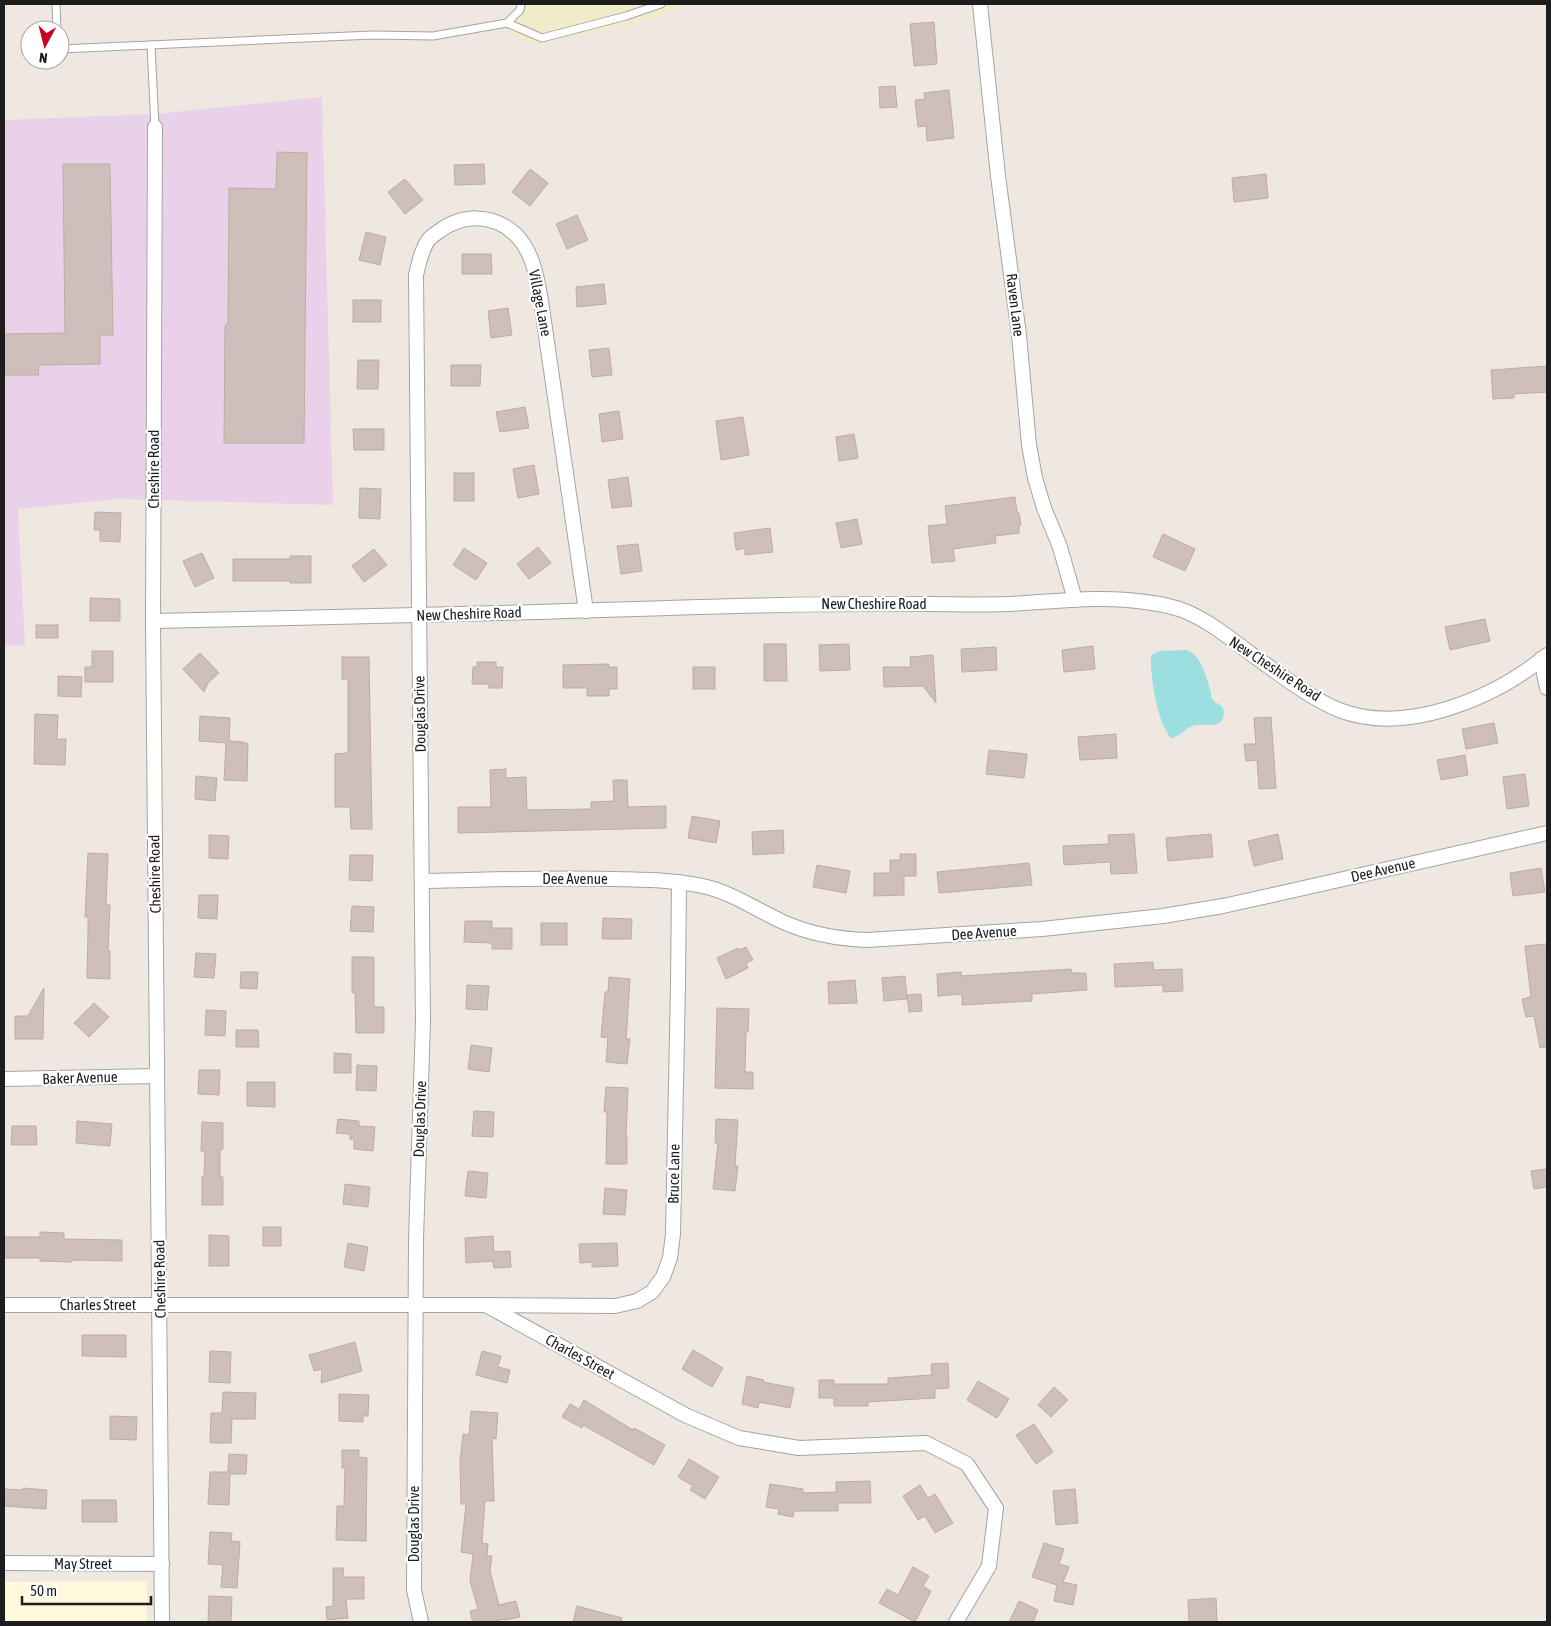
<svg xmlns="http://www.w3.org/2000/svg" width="1551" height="1626" viewBox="0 0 1551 1626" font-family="'Asap Condensed',sans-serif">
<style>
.industrial{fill:#e9d2e9}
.education{fill:#fff8da}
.farmland{fill:#f0ecca}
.water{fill:#9ddee1}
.building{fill:#cfbfba;stroke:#c2aaa2}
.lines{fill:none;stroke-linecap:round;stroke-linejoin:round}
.lane-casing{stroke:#a4a4a4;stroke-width:9}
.street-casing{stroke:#a4a4a4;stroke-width:16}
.lane{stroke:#fff;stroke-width:7}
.street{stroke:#fff;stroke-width:14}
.labels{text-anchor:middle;stroke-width:4.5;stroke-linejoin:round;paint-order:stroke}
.street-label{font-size:15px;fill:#1d1d1d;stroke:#fff}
</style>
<rect width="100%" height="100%" fill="#efe8e1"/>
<!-- industrial -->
<path class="industrial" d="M 322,97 L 333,505 L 119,499 L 18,509 L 25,645 L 4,646 L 4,120 L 155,114 Z"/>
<!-- education -->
<path class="education" d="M 147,1581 L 147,1622 L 4,1622 L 4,1582 Z"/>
<!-- farmland -->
<path class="farmland" d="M 514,4 L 688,4 L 647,20 L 535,45 L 511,33 Z"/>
<!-- water -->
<path class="water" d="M 1186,650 C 1203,656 1206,678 1211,692 C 1211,695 1211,698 1213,700 C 1218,705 1227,706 1223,718 C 1220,728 1206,724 1199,725 C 1186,725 1181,737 1171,738 C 1157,722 1150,676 1151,655 L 1159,651 Z"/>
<!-- building -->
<g class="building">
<path d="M 934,22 L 937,64 L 914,66 L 910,24 Z"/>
<path d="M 895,86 L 897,107 L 880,108 L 879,87 Z"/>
<path d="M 949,90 L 954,138 L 927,141 L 926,126 L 918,127 L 915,100 L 925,99 L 924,93 Z"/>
<path d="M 277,152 L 307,153 L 304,443 L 224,443 L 225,326 L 228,323 L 229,188 L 276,189 Z"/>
<path d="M 63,164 L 110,164 L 113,335 L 100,335 L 100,364 L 38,365 L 39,375 L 4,375 L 4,334 L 65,333 Z"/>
<path d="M 484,164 L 485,184 L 455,185 L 454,165 Z"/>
<path d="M 530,169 L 548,183 L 530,206 L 512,192 Z"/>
<path d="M 1266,174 L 1268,198 L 1234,202 L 1232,178 Z"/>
<path d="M 405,179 L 423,200 L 405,214 L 388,192 Z"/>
<path d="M 577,215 L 588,240 L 567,249 L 556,224 Z"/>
<path d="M 366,232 L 386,237 L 380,265 L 359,260 Z"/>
<path d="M 462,254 L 491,254 L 492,274 L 462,274 Z"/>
<path d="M 604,284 L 606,304 L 577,307 L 576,287 Z"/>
<rect x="353" y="300" width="28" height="22"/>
<path d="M 508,308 L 512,335 L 491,338 L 488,311 Z"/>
<path d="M 609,348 L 612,375 L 592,377 L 589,350 Z"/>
<path d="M 358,360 L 379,360 L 378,389 L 357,389 Z"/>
<path d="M 451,365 L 481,365 L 480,386 L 451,386 Z"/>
<path d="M 1547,366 L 1547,392 L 1514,394 L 1514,398 L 1493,399 L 1491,370 Z"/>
<path d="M 525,407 L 529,428 L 500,432 L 496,412 Z"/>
<path d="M 619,411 L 623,439 L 602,442 L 599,414 Z"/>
<path d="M 743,417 L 749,455 L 721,460 L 716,421 Z"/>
<path d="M 353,429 L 384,429 L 384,450 L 354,450 Z"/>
<path d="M 854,434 L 858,458 L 839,461 L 836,437 Z"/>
<path d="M 534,465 L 539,494 L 518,498 L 513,469 Z"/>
<rect x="454" y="473" width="20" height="28"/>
<path d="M 628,477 L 632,506 L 612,508 L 608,480 Z"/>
<path d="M 360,488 L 381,489 L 380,519 L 359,518 Z"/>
<path d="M 1015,497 L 1017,512 L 1019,513 L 1021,525 L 1019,526 L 1019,533 L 995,536 L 996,543 L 953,549 L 955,561 L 932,563 L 928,526 L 947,524 L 945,506 Z"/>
<path d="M 95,512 L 121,513 L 120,542 L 100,541 L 100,530 L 94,530 Z"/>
<path d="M 857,519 L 862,544 L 841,548 L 836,523 Z"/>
<path d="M 770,528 L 773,552 L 745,555 L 745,548 L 736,550 L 734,533 Z"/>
<path d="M 1163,534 L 1195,549 L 1185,571 L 1153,557 Z"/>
<path d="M 638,544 L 642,571 L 621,574 L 617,546 Z"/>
<path d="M 538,547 L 551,563 L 529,579 L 517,564 Z"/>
<path d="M 464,548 L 487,563 L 476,580 L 453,565 Z"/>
<path d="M 374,549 L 387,565 L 364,582 L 352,566 Z"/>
<path d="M 202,553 L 214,578 L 195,587 L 183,561 Z"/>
<path d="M 290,556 L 311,556 L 311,583 L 290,583 L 290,581 L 233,581 L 233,559 L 290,559 Z"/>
<path d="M 90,598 L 120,599 L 120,621 L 90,621 Z"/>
<path d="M 1485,619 L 1490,641 L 1450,650 L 1445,627 Z"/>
<rect x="36" y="625" width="22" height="13"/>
<path d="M 764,644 L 786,644 L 787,681 L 764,681 Z"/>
<path d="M 849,644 L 850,670 L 820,671 L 819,645 Z"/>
<path d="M 1093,646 L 1095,669 L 1064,672 L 1062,650 Z"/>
<path d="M 996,647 L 997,670 L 962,672 L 961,649 Z"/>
<path d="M 92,651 L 113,651 L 113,682 L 85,682 L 85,667 L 92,667 Z"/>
<path d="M 200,653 L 219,673 L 208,683 L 204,692 L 183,669 Z"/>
<path d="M 933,655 L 936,703 L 923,686 L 884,687 L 883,667 L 911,667 L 910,657 Z"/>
<path d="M 342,657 L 369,657 L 372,829 L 351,829 L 350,807 L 335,807 L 335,754 L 348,753 L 348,679 L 342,679 Z"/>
<path d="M 477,662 L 496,662 L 496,667 L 503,667 L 502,688 L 489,688 L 489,684 L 472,684 L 473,667 L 477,667 Z"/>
<path d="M 609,664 L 609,667 L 617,667 L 617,689 L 609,689 L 609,696 L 587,696 L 587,688 L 563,688 L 563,665 Z"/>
<rect x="693" y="667" width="22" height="22"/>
<path d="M 58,676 L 82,677 L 81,697 L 58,696 Z"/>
<path d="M 35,714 L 58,715 L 57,739 L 66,739 L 65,765 L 34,764 Z"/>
<path d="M 200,716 L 230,718 L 229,741 L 243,742 L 248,744 L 247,781 L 224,780 L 226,743 L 199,741 Z"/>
<path d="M 1271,717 L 1276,788 L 1259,789 L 1257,760 L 1246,761 L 1244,744 L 1256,744 L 1254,718 Z"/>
<path d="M 1494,723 L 1498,743 L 1466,749 L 1462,729 Z"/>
<path d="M 1116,734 L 1117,758 L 1080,760 L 1078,737 Z"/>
<path d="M 989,750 L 1027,754 L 1024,778 L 986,774 Z"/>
<path d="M 1465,755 L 1468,775 L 1441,780 L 1437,760 Z"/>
<path d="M 506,769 L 506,778 L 526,777 L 527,810 L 591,809 L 591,802 L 614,801 L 613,780 L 627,780 L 628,807 L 666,806 L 666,828 L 458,833 L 458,807 L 491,807 L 490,770 Z"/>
<path d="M 1525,774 L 1529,806 L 1507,809 L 1503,777 Z"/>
<path d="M 196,776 L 217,778 L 215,801 L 195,799 Z"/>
<path d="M 692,816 L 720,821 L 716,843 L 688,838 Z"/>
<path d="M 783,830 L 784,853 L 753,855 L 752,832 Z"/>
<path d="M 1134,834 L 1137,873 L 1111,874 L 1110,862 L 1064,865 L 1063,846 L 1109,844 L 1108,835 Z"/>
<path d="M 1211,834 L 1213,857 L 1168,861 L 1166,838 Z"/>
<path d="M 1278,834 L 1283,859 L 1254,866 L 1248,841 Z"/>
<path d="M 209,835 L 229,836 L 228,859 L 209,858 Z"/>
<path d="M 88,853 L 108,854 L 106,905 L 110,905 L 108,951 L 110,951 L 110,979 L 87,978 L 88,930 L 88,917 L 85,917 Z"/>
<path d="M 900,854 L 916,854 L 916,876 L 904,876 L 904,895 L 874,896 L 874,873 L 890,873 L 890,860 L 900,860 Z"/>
<path d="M 350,855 L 373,855 L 372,881 L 349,880 Z"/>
<path d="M 1029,863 L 1032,885 L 939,893 L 937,872 Z"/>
<path d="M 817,865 L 850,871 L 846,893 L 813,887 Z"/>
<path d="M 1541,868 L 1545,892 L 1513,896 L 1510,873 Z"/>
<path d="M 199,895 L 218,895 L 217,919 L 198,918 Z"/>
<path d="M 352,906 L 374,907 L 373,932 L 350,931 Z"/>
<path d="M 603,918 L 632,919 L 631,939 L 602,939 Z"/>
<path d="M 465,921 L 492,921 L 492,928 L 512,928 L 512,949 L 492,949 L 492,943 L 464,942 Z"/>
<rect x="541" y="923" width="26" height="22"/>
<path d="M 1546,944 L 1547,956 L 1547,1047 L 1540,1048 L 1534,1016 L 1526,1017 L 1522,999 L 1531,997 L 1525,946 Z"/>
<path d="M 746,947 L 753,960 L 746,963 L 748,968 L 726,979 L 717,958 L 738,948 L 739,950 Z"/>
<path d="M 196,953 L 216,954 L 214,978 L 194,977 Z"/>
<path d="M 352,957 L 374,957 L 374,1007 L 384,1007 L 384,1033 L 356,1033 L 355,993 L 352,993 Z"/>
<path d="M 1153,962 L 1154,970 L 1182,969 L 1183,991 L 1163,992 L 1163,985 L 1115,987 L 1114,964 Z"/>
<path d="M 1071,969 L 1072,973 L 1086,973 L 1087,990 L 1032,994 L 1032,1001 L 962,1005 L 962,994 L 938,996 L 937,974 L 961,972 L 961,976 Z"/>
<path d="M 241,972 L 258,972 L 257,989 L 240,988 Z"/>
<path d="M 905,976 L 907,999 L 884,1001 L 882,978 Z"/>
<path d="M 609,977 L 630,979 L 627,1027 L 626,1039 L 630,1039 L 627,1064 L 606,1062 L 608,1038 L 601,1037 L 605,992 L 608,992 Z"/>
<path d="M 855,980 L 857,1003 L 829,1004 L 828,982 Z"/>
<path d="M 467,985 L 489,986 L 487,1010 L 466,1009 Z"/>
<path d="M 44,988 L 43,1039 L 15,1039 L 15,1016 L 28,1016 Z"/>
<path d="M 921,994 L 922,1011 L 909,1012 L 907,995 Z"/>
<path d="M 94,1003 L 109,1017 L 89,1037 L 74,1023 Z"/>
<path d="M 717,1008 L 749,1009 L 748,1032 L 746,1032 L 745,1072 L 753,1072 L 753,1089 L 715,1088 Z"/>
<path d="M 206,1010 L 226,1011 L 225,1036 L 205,1035 Z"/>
<path d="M 236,1030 L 258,1030 L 259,1047 L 236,1047 Z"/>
<path d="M 471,1045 L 492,1048 L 489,1072 L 468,1069 Z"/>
<path d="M 334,1053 L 351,1054 L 351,1073 L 334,1073 Z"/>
<path d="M 357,1065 L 377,1066 L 376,1091 L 356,1090 Z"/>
<path d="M 199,1070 L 220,1070 L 219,1095 L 198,1094 Z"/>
<path d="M 247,1082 L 275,1082 L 275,1107 L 247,1106 Z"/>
<path d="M 606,1087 L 628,1088 L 626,1137 L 627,1137 L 627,1164 L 606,1164 L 607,1112 L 604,1112 Z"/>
<path d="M 474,1111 L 494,1112 L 493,1137 L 472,1136 Z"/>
<path d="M 338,1119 L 359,1121 L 359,1126 L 375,1127 L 373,1151 L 354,1149 L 354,1140 L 350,1139 L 350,1134 L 336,1133 Z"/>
<path d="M 716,1119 L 738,1120 L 735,1166 L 738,1166 L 735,1191 L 713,1189 L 718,1143 L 715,1143 Z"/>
<path d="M 77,1121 L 112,1124 L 110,1146 L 76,1143 Z"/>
<path d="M 202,1122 L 223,1123 L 223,1149 L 220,1151 L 220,1177 L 223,1177 L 223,1205 L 202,1205 L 202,1177 L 204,1177 L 205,1151 L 201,1151 Z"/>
<path d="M 12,1126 L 36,1126 L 37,1145 L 11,1145 Z"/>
<path d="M 1547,1169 L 1547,1187 L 1534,1189 L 1531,1171 Z"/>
<path d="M 468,1171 L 488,1173 L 486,1198 L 465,1196 Z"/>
<path d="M 345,1184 L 370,1187 L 368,1207 L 343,1204 Z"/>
<path d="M 605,1188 L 627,1190 L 625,1215 L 603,1214 Z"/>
<rect x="263" y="1227" width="18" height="19"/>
<path d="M 40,1232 L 64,1233 L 64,1239 L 122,1240 L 122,1261 L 72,1260 L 72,1262 L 40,1261 L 40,1258 L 4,1258 L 4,1237 L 40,1237 Z"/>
<path d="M 209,1235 L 229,1236 L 229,1266 L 209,1266 Z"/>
<path d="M 493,1236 L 494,1252 L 510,1251 L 511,1267 L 494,1268 L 493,1261 L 466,1263 L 465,1238 Z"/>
<path d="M 348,1243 L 368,1247 L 364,1271 L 344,1267 Z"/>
<path d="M 617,1243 L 618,1266 L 592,1267 L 592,1262 L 580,1263 L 579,1244 Z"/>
<path d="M 82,1335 L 126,1335 L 126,1357 L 82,1356 Z"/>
<path d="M 355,1342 L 362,1371 L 321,1383 L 322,1369 L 314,1371 L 309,1355 Z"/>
<path d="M 693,1350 L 723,1368 L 712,1387 L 682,1369 Z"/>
<path d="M 210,1351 L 231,1352 L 230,1383 L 209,1382 Z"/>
<path d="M 482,1351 L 501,1356 L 498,1367 L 510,1370 L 507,1383 L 476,1375 Z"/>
<path d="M 948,1363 L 949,1388 L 935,1389 L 935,1398 L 868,1402 L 868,1406 L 834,1406 L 834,1398 L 819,1398 L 819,1380 L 834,1380 L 834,1384 L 888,1384 L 888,1378 L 932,1375 L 931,1364 Z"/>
<path d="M 747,1376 L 764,1380 L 763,1382 L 794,1388 L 790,1408 L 759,1402 L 758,1408 L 742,1404 Z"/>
<path d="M 978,1381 L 1009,1399 L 997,1418 L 967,1400 Z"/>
<path d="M 1054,1387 L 1068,1400 L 1051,1417 L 1038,1405 Z"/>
<path d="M 223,1392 L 256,1393 L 255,1419 L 232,1419 L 231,1443 L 210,1443 L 211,1413 L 222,1413 Z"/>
<path d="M 339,1394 L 369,1395 L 368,1416 L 363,1416 L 363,1422 L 339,1421 Z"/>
<path d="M 584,1400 L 633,1430 L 634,1428 L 665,1445 L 654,1465 L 583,1425 L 582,1428 L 562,1417 L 570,1404 L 579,1409 Z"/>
<path d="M 471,1411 L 498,1413 L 496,1439 L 492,1438 L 494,1501 L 485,1501 L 482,1543 L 488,1544 L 487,1556 L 492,1556 L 490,1571 L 499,1605 L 516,1601 L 520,1617 L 505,1620 L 504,1619 L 490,1622 L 473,1622 L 470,1611 L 478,1609 L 470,1581 L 473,1554 L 461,1552 L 466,1504 L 461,1504 L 460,1462 L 463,1434 L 469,1435 Z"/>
<path d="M 110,1416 L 137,1417 L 136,1440 L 110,1439 Z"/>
<path d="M 1034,1424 L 1053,1452 L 1036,1464 L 1016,1435 Z"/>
<path d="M 342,1450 L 359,1450 L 359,1457 L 367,1458 L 366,1541 L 336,1540 L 337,1506 L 344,1506 L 345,1468 L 342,1468 Z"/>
<path d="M 229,1454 L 247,1455 L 246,1474 L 230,1474 L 229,1505 L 208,1504 L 210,1472 L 228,1472 Z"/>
<path d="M 689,1459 L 719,1477 L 705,1499 L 690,1490 L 693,1486 L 678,1477 Z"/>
<path d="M 870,1481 L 871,1503 L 838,1503 L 838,1511 L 794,1511 L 793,1517 L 778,1514 L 779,1509 L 766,1507 L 770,1484 L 803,1489 L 803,1493 L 836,1492 L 836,1482 Z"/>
<path d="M 920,1485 L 928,1498 L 935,1494 L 953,1523 L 935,1533 L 925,1516 L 918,1520 L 903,1496 Z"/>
<path d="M 23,1488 L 47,1490 L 46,1509 L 4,1506 L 4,1489 L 23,1490 Z"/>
<path d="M 1075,1489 L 1078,1523 L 1056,1525 L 1053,1491 Z"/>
<path d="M 82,1500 L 116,1500 L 117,1522 L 82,1522 Z"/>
<path d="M 210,1532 L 232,1533 L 231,1541 L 240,1542 L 237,1588 L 221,1587 L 223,1565 L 208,1564 Z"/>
<path d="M 1044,1543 L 1064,1549 L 1059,1564 L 1069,1567 L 1063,1582 L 1077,1585 L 1073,1605 L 1054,1601 L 1057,1585 L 1032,1577 Z"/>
<path d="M 913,1567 L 929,1576 L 923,1586 L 931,1591 L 915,1622 L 879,1603 L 887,1589 L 898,1595 Z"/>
<path d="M 333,1568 L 343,1568 L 344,1577 L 364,1577 L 364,1599 L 346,1599 L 348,1618 L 327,1620 L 326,1607 L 333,1606 Z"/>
<path d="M 209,1596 L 232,1597 L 231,1622 L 208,1622 Z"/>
<path d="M 1216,1598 L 1217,1622 L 1189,1622 L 1188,1600 Z"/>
<path d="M 1019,1601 L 1038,1610 L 1033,1622 L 1009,1622 Z"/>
<path d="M 577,1606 L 622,1618 L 621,1622 L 573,1622 Z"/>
</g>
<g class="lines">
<!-- lane casing -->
<g class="lane-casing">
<g id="lane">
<path d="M 56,4 L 57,30"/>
<path d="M 507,23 L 542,38 L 626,16 L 661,4"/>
<path d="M 151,45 L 155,127"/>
<path d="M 60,49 L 372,35 L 433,36 L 507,23 L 520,10 L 521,4"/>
</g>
</g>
<!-- street casing -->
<g class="street-casing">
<g id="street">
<path d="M 980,4 L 998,176 L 1019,335 L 1029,445 L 1035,478 L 1044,508 L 1060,547 L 1075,600"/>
<path d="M 155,127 L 153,621 L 162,1622"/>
<path d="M 153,621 C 281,618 409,616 537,612 C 667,608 797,603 928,604 C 954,604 981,605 1008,604 C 1053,602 1100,595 1145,602 C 1160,604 1174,606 1187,612 C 1211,622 1233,641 1254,656 C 1281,675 1308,697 1339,710 C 1406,736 1495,698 1547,655"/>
<path d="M 1541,659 L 1547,688"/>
<path d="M 422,881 C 487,880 551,877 616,879 C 646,880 678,880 707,887 C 734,894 757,910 783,922 C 810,934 837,939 867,940 L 1042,929 L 1163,916 L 1223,906 L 1286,892 L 1547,833"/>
<path d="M 4,1079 L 157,1076"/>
<path d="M 4,1305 L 486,1305 L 685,1415 L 739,1438 L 799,1448 L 926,1443 L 967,1464 L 996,1508 L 989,1566 L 956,1622"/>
<path d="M 489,1305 L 615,1306 L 637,1301 L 652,1292 L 663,1277 L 670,1258 L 673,1234 L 678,984 L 679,882"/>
<path d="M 4,1563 L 162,1564"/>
<path d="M 421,1622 L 414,1590 L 416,1239 L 423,1022 L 416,275 C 419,263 421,250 429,239 C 431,237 435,234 438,232 C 462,214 492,213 515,234 C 533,251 537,278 541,301 L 586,611"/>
</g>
</g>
<!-- lane -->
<use href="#lane" class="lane"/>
<!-- street -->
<use href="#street" class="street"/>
</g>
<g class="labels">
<!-- street labels -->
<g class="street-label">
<text transform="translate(540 303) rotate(79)" y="5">Village Lane</text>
<text transform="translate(1015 305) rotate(83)" y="5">Raven Lane</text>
<text transform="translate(154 469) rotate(-90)" y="5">Cheshire Road</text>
<text x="874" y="609">New Cheshire Road</text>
<text transform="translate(469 614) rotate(-2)" y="5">New Cheshire Road</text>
<text transform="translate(1275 669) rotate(33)" y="5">New Cheshire Road</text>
<text transform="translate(420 714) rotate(-91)" y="5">Douglas Drive</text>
<text transform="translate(1383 870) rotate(-13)" y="5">Dee Avenue</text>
<text transform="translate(155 874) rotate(-91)" y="5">Cheshire Road</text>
<text x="575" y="884">Dee Avenue</text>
<text transform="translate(984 933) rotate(-4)" y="5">Dee Avenue</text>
<text transform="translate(80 1078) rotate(-2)" y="5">Baker Avenue</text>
<text transform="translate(420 1119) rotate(-88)" y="5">Douglas Drive</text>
<text transform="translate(674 1174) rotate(-89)" y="5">Bruce Lane</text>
<text transform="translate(160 1279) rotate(-91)" y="5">Cheshire Road</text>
<text x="98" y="1310">Charles Street</text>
<text transform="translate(580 1357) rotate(29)" y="5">Charles Street</text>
<text transform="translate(414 1524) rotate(-90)" y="5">Douglas Drive</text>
<text x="83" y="1569">May Street</text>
</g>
</g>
<!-- border -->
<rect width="1551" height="1626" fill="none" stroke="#1d1d1d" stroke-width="10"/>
<!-- north arrow -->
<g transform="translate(45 45) rotate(187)"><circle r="24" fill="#ffffff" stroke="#a5a5a5"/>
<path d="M0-4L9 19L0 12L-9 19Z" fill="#c90025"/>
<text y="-8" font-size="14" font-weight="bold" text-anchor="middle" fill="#1d1d1d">N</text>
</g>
<!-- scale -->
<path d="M22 1596v8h129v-8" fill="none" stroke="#1d1d1d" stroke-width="2.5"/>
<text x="30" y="1596" font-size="15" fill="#1d1d1d" stroke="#ffffff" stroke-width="4" paint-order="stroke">50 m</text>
</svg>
